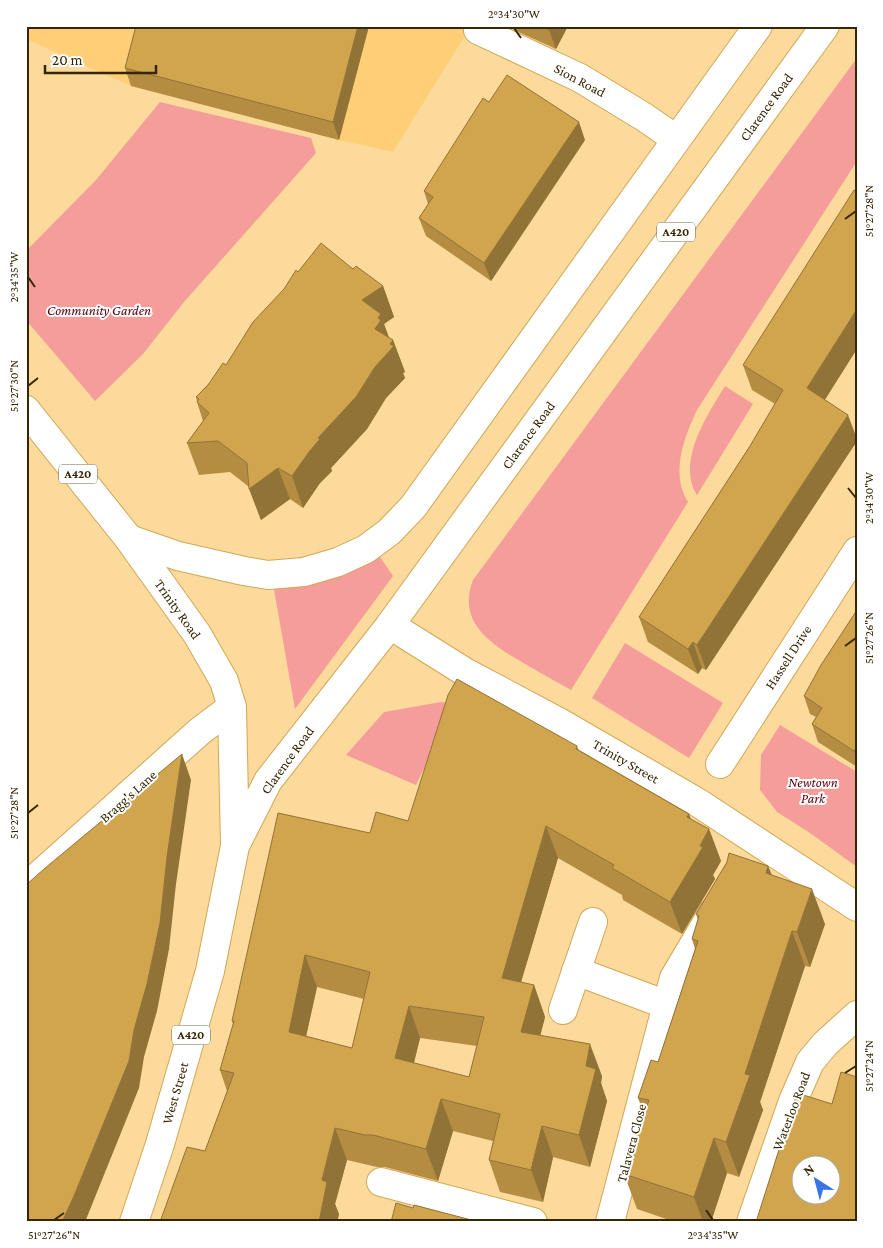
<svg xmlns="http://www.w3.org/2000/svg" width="883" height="1248" viewBox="0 0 883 1248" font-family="'Crimson Pro',serif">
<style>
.built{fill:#fecf77}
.green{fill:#f59d9a}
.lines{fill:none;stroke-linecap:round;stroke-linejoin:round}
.street-casing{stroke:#d1a758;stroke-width:30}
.primary-casing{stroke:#d1a758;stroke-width:30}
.street{stroke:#fff;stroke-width:28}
.primary{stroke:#fff;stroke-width:28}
.wall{fill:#b48d43;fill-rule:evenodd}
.shaded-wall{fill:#927337}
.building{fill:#d1a44e;stroke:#927337;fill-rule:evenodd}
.ticks{fill:none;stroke:#372603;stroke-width:2}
.labels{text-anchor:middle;stroke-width:4;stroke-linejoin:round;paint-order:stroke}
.shield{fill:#fff;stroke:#73674f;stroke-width:1}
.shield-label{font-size:12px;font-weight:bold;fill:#372603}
.street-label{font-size:14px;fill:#372603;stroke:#fff}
.park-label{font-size:14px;font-style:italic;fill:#58000e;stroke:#fff}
.neatline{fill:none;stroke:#372603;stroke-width:2}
.ticks-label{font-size:12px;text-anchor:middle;fill:#372603}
</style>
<rect width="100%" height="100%" fill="#fcda9b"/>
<!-- built -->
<path class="built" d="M 26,26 L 471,26 L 393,152 L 339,140 L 131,86 L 26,39 Z"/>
<!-- green -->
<g class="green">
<path d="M 857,58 L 857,161 L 697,410 C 684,438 670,473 688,502 L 571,690 C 556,682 541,673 527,665 C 494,646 456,624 473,580 Z"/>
<path d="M 160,102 L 311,138 L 316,153 L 184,302 L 143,354 L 95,401 L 26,320 L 26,251 L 96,180 Z"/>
<path d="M 725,386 L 753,404 L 697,495 C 676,461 708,414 725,386 Z"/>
<path d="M 378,554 L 393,576 L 295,709 L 273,584 Z"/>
<path d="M 625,643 L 723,703 L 689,758 L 592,698 Z"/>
<path d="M 441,702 L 455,704 L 416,785 L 346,755 L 384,712 Z"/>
<path d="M 780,725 L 857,772 L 857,867 L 810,833 L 777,812 L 760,790 L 761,755 Z"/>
</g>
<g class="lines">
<!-- street casing -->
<g class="street-casing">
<g id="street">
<path d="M 478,30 L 580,78 L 644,117 L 676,139"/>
<path d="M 390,625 L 465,672 L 559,722 L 697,802 L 857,907"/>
<path d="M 720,764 L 857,551"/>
<path d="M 26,887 L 200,731 L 232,707"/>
<path d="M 576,971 L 667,1005"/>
<path d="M 563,1010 L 593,922"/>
<path d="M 381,1182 L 533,1222"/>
<path d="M 610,1222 L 674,978 L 713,912"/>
<path d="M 751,1222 L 793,1101 L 810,1062 L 825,1044 L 857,1015"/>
</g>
</g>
<!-- primary casing -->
<g class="primary-casing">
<g id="primary">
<path d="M 26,410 L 129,539 L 197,634 L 224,681 L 232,707 L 235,846 L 210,971 L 160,1144 L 134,1222"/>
<path d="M 129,539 L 178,556 L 244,571 L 268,575 L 304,572 L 338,562 L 366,549 L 389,532 L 413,507 L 758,26"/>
<path d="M 235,846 L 268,781 L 390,625 L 825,26"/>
</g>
</g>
<!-- street -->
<use href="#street" class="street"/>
<!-- primary -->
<use href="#primary" class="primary"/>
</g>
<!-- wall -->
<g class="wall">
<path d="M 136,26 L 369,26 L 339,140 L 131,86 L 125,68 Z"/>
<path d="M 513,26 L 568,26 L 556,49 L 514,30 Z"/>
<path d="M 489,102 L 585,140 L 491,281 L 426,236 L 419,218 L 428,204 L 424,191 Z"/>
<path d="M 353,269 L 383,286 L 394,317 L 384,324 L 389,338 L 393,340 L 405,372 L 403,373 L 405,378 L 386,398 L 367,429 L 331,468 L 332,471 L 320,483 L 303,508 L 290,499 L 261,520 L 249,487 L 230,472 L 199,475 L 187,443 L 203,421 L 197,402 L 197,401 L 196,397 L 226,365 L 298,272 Z"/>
<path d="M 743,365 L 825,400 L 857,439 L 857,441 L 706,670 L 702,668 L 698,674 L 648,642 L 639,617 L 750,446 L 775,404 L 752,390 Z"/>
<path d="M 857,610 L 857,767 L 818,742 L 812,724 L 816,717 L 810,714 L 804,696 Z"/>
<path d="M 577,746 L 579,751 L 689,814 L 690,819 L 709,829 L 721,861 L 713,875 L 715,879 L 682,934 L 623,900 L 622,895 L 558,858 L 521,982 L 534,985 L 545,1017 L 540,1036 L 602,1076 L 601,1083 L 607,1101 L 590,1167 L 553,1157 L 543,1202 L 500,1192 L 489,1160 L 493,1141 L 453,1131 L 438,1181 L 385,1167 L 377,1167 L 347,1160 L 335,1204 L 339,1214 L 337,1222 L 160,1222 L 205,1151 L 227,1091 L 220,1070 L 233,1024 L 232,1021 L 370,833 L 408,821 ZM 317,987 L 364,999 L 352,1048 L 306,1036 ZM 420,1038 L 477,1046 L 469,1077 L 414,1063 Z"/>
<path d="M 768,866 L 772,875 L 825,924 L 810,967 L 805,966 L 760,1102 L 763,1110 L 739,1177 L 727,1173 L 711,1222 L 675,1222 L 637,1209 L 624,1174 L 644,1114 L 638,1098 L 658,1062 L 695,949 L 692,939 L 698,920 L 696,914 Z"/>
</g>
<!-- shaded-wall -->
<g class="shaded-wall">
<path d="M 358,26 L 369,26 L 339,140 L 333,122 Z"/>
<path d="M 550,26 L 568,26 L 556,49 L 549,30 Z"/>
<path d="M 579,122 L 585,140 L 491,281 L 484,263 Z"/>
<path d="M 383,286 L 394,317 L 384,324 L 391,343 L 393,340 L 405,372 L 403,373 L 405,378 L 386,398 L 367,429 L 331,468 L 332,471 L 320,483 L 303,508 L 292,476 L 318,438 L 362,300 Z"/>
<path d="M 857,309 L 857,349 L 816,414 L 807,388 Z"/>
<path d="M 848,415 L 857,439 L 857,441 L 706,670 L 697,645 Z"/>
<path d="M 278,468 L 290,499 L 261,520 L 249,489 Z"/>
<path d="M 693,642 L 702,668 L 698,674 L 688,649 Z"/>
<path d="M 857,746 L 857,759 L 854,751 Z"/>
<path d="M 182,754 L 191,780 L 176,884 L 169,949 L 157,1011 L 144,1057 L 139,1088 L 85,1222 L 62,1222 L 134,1030 Z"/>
<path d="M 689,814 L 700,845 L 709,829 L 721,861 L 713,875 L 715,879 L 682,934 L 670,902 L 687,817 Z"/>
<path d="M 546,826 L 558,858 L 513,1009 L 502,978 Z"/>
<path d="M 768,866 L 781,901 L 766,873 Z"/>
<path d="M 812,889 L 825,924 L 810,967 L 797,932 Z"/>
<path d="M 792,931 L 805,966 L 760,1102 L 763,1110 L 739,1177 L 726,1142 L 745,1074 Z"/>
<path d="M 305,955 L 317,987 L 300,1064 L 289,1032 Z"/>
<path d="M 534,985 L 545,1017 L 533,1064 L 521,1032 Z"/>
<path d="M 409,1006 L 420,1038 L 407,1090 L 395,1058 Z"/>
<path d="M 590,1044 L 602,1076 L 601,1083 L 607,1101 L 590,1167 L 579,1135 L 586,1066 Z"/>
<path d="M 441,1099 L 453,1131 L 438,1181 L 426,1149 Z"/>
<path d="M 542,1126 L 553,1157 L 543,1202 L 531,1170 Z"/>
<path d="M 335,1128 L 347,1160 L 335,1204 L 339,1214 L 337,1222 L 319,1222 L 322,1180 Z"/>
<path d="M 714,1138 L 727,1173 L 711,1222 L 703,1222 L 694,1197 Z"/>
</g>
<!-- building -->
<g class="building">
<path d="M 136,26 L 358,26 L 333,122 L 125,68 Z"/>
<path d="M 541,26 L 550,26 L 549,30 Z"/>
<path d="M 507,75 L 579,122 L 484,263 L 419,218 L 433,197 L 424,191 L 483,98 L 489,102 Z"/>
<path d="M 854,190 L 857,192 L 857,309 L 807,388 L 848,415 L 697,645 L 693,642 L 688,649 L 639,617 L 750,446 L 783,390 L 743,365 Z"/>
<path d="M 321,243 L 353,269 L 356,266 L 383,286 L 362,300 L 381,314 L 378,318 L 381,320 L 375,329 L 393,340 L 390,344 L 394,346 L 375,367 L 356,397 L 318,438 L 320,439 L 309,452 L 292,476 L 278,468 L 249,489 L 247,463 L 218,441 L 187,443 L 209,413 L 197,402 L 199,399 L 196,397 L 208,385 L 223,363 L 226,365 L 253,322 L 284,289 L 296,270 L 298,272 Z"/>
<path d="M 857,610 L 857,746 L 854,751 L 812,724 L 822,708 L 804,696 L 821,665 Z"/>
<path d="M 457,679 L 577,746 L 576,749 L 689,814 L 687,817 L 709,829 L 700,846 L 703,847 L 670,902 L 612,868 L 614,865 L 546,826 L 502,978 L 534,985 L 521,1032 L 590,1044 L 586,1066 L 596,1069 L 579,1135 L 542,1126 L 531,1170 L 489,1160 L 500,1114 L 441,1099 L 426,1149 L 373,1135 L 365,1135 L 335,1128 L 322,1180 L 327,1182 L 319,1222 L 160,1222 L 187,1147 L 205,1151 L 234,1073 L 220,1070 L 234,1021 L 232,1021 L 278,813 L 370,833 L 376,812 L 408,821 L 448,695 ZM 305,955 L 370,972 L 352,1048 L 289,1032 ZM 409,1006 L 484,1017 L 469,1077 L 395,1058 Z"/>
<path d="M 182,754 L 167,857 L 160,923 L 147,984 L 134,1030 L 129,1061 L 74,1196 L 62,1222 L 26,1222 L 26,885 L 44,869 Z"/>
<path d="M 729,853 L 768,866 L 766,873 L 812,889 L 797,932 L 792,931 L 745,1074 L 750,1075 L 726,1142 L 714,1138 L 694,1197 L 624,1174 L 649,1100 L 638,1098 L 651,1060 L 658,1062 L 698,941 L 692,939 L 699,916 L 696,914 L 727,862 Z"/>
<path d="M 841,1072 L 857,1077 L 857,1222 L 756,1222 L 797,1093 L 832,1104 ZM 800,1166 L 830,1166 L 830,1196 L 800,1196 Z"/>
<path d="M 396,1203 L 413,1208 L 414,1205 L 479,1222 L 391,1222 Z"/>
</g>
<!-- ticks -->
<path class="ticks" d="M 514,28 L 521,38M 845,219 L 856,211M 28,277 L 35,287M 28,386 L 38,378M 848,488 L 856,498M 845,646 L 856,638M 28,813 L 38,805M 845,1073 L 856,1066M 706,1210 L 713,1220M 54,1220 L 64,1213"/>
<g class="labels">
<!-- shield labels -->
<g class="shield">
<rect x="657" y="222.5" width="38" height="19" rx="4"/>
<rect x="59" y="464.5" width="38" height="19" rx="4"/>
<rect x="172" y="1025.5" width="38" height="19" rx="4"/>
</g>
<g class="shield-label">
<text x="676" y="236">A420</text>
<text x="78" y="478">A420</text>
<text x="191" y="1039">A420</text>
</g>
<!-- street labels -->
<g class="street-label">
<text transform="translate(580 80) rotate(28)" y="5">Sion Road</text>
<text transform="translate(766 107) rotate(-54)" y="5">Clarence Road</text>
<text transform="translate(528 435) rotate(-54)" y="5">Clarence Road</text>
<text transform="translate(178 609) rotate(55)" y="5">Trinity Road</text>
<text transform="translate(788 657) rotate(-57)" y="5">Hassell Drive</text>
<text transform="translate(287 760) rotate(-54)" y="5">Clarence Road</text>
<text transform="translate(626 761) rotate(30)" y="5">Trinity Street</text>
<text transform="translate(128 796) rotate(-42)" y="5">Bragg's Lane</text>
<text transform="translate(175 1093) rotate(-74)" y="5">West Street</text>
<text transform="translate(791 1111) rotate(-69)" y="5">Waterloo Road</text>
<text transform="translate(631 1143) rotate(-75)" y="5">Talavera Close</text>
</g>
<!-- park labels -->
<g class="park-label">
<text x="99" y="315">Community Garden</text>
<text x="813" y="787">Newtown<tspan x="813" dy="16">Park</tspan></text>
</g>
</g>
<!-- border -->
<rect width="883" height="1248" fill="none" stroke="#ffffff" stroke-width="55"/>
<!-- north arrow -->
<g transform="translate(816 1180) rotate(324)"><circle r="24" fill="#ffffff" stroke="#afa89a"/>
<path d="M0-4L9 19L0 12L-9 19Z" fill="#3a73e3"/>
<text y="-8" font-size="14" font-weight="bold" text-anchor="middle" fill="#372603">N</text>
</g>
<!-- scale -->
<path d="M45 65v8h111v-8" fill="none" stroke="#372603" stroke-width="2.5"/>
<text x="52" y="65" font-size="15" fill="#372603" stroke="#ffffff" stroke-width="4" paint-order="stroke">20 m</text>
<rect x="28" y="28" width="828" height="1192" class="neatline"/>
<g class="ticks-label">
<text x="514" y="18">2°34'30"W</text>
<text transform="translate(869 211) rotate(-90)" y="4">51°27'28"N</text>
<text transform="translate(14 277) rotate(-90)" y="4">2°34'35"W</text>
<text transform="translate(14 386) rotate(-90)" y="4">51°27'30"N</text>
<text transform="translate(869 498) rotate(-90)" y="4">2°34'30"W</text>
<text transform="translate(869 638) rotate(-90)" y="4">51°27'26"N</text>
<text transform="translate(14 813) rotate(-90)" y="4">51°27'28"N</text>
<text transform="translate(869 1066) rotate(-90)" y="4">51°27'24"N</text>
<text x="54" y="1239">51°27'26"N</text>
<text x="713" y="1239">2°34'35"W</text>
</g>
</svg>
